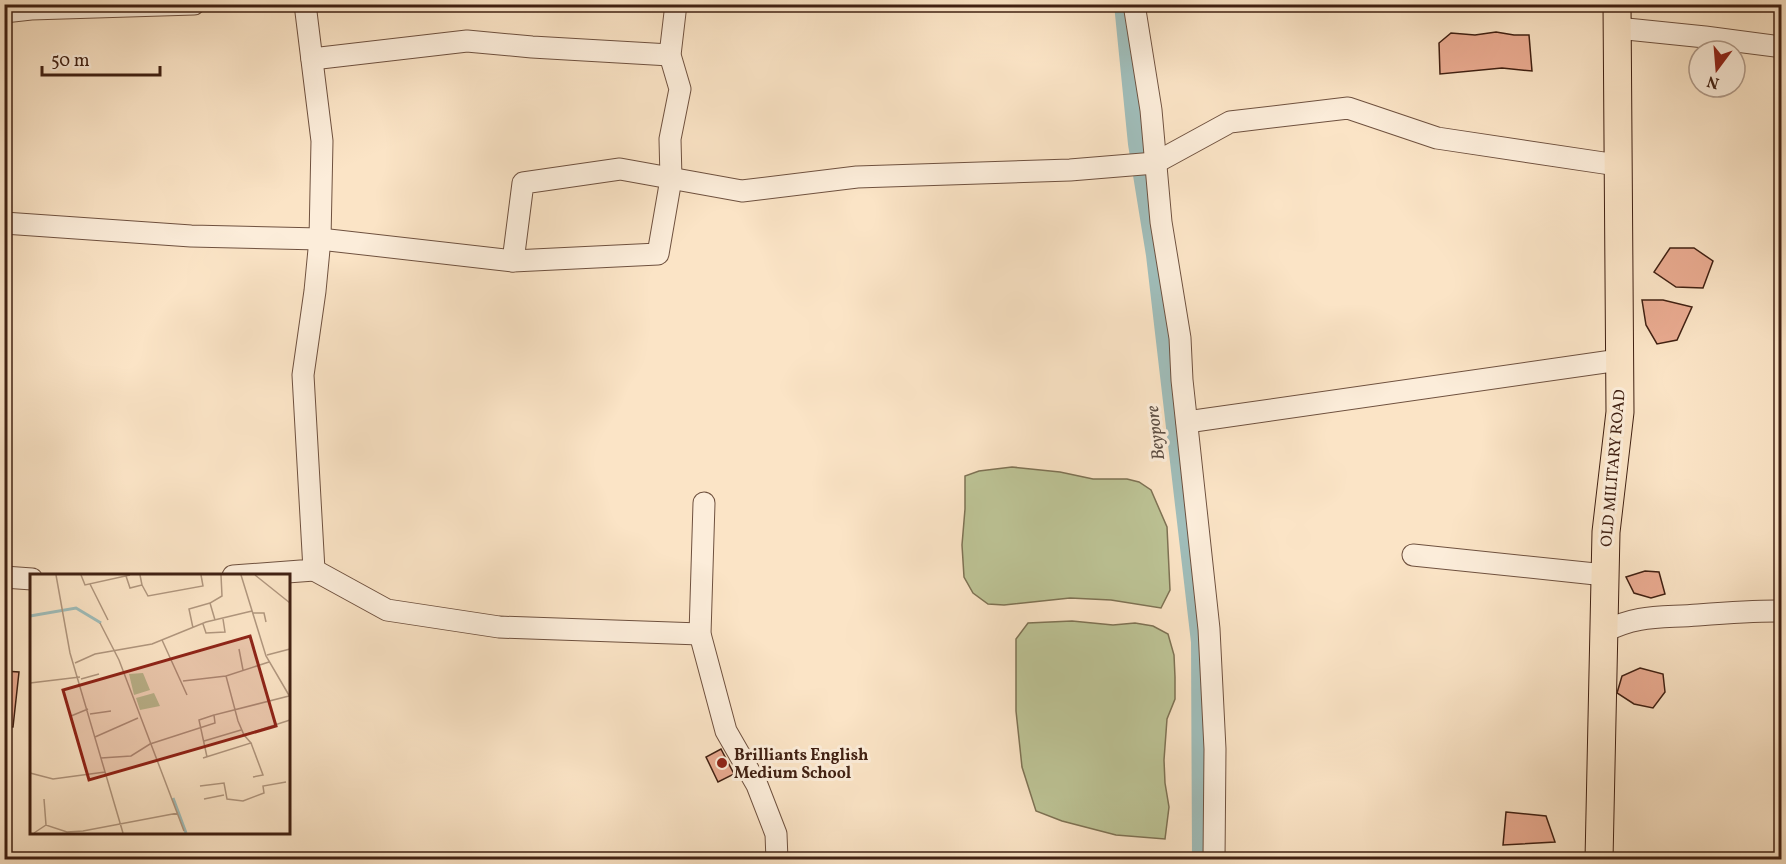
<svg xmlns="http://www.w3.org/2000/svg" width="1786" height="864" viewBox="0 0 1786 864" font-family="Vollkorn,serif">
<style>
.green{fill:#bdc496;stroke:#7e7254;stroke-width:1.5}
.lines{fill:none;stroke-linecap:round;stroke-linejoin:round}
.canal{stroke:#a0bebb;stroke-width:16}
.building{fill:#eaab91;stroke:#402012;stroke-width:1.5}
.minor-casing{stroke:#6f513f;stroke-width:23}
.major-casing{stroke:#402012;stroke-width:29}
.minor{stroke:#fcedda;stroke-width:21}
.major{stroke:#fbe4c6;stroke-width:27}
.poi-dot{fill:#8f2418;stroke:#fcedda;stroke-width:2}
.labels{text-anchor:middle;stroke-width:6;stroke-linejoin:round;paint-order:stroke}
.street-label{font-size:16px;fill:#402012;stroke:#fcedda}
.poi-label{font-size:16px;font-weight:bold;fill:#402012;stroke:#fcedda;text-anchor:start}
.water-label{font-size:18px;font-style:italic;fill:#5d4f45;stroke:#fcedda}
.inset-river{fill:none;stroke:#a0bebb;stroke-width:3}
.inset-road{fill:none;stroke:#b0967e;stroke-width:1.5}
.view{fill:#8f2418;fill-opacity:0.15;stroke:#8f2418;stroke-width:3}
.inset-edge{fill:none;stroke:#402012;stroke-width:3}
</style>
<rect width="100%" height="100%" fill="#fbe4c6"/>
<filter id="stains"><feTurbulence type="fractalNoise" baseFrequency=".00333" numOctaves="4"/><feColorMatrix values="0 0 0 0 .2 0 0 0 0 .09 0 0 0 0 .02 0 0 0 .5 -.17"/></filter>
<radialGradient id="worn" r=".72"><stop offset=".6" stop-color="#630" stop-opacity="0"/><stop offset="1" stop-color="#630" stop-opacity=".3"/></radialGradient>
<!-- green -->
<g class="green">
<path d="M 1012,467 L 1060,472 L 1093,479 L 1127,479 L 1139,482 L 1151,490 L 1167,527 L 1170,590 L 1161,608 L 1111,600 L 1070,598 L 1004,605 L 988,604 L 973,593 L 964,577 L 962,545 L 965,509 L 965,476 L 979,471 Z"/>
<path d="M 1072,621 L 1113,625 L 1135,623 L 1153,626 L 1168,634 L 1174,655 L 1175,677 L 1175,699 L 1167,719 L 1164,760 L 1165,783 L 1169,807 L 1165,839 L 1116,835 L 1062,821 L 1036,811 L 1022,767 L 1016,711 L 1016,639 L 1028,623 Z"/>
</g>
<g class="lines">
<!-- canal -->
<path class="canal" d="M 1122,4 L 1136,144 L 1154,255 L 1199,642 L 1200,860"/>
</g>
<!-- building -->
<g class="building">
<path d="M 1496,32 L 1514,35 L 1529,35 L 1532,71 L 1502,68 L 1440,74 L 1439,43 L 1451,33 L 1475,35 Z"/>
<path d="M 1670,248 L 1694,248 L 1713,261 L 1703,288 L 1676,287 L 1654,272 Z"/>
<path d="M 1642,300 L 1663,300 L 1692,307 L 1677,340 L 1657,344 L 1646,325 Z"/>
<path d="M 1645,571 L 1659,572 L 1665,594 L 1651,598 L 1634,593 L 1626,577 Z"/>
<path d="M 1640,668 L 1663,674 L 1665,692 L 1653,708 L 1634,704 L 1617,693 L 1622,676 Z"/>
<path d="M 4,671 L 19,672 L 13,727 L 4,726 Z"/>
<path d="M 721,749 L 734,774 L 718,782 L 706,757 Z"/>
<path d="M 1506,812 L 1546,816 L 1555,842 L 1503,845 Z"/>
</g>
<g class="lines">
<!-- minor casing -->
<g class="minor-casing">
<g id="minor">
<path d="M 1134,4 L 1151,110 L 1161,222 L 1180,338 L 1182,380 L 1209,629 L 1215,749 L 1214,860"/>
<path d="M 4,12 L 31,9 L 194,4"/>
<path d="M 1617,28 L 1705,37 L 1782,47"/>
<path d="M 312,59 L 467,41 L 532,47 L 670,55"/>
<path d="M 4,223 L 191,236 L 320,239 L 513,261 L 523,183 L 620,169 L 742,191 L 857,177 L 1070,170 L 1155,163 L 1230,122 L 1348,108 L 1437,138 L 1617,165"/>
<path d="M 513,261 L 658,254 L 671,179 L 670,139 L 680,89 L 670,55 L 676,4"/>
<path d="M 1187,422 L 1619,360"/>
<path d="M 704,503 L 700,634 L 726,731 L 757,785 L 776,834 L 777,860"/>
<path d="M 1413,555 L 1605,575"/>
<path d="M 314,570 L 387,610 L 499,627 L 700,634"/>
<path d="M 233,576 L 314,570 L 303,375 L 315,291 L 320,239 L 322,141 L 305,4"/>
<path d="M 4,577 L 32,579"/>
<path d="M 1603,632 C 1639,614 1660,618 1698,615 C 1724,613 1750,611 1776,611"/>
</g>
</g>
<!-- major casing -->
<g class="major-casing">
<path id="major" d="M 1599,860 L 1606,532 L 1620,412 L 1617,4"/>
</g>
<!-- minor -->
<use href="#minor" class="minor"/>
<!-- major -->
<use href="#major" class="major"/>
</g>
<!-- markers -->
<circle class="poi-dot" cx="722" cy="763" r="6"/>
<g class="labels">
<!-- street labels -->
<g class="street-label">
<text transform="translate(1612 468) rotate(-85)" y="6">OLD MILITARY ROAD</text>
</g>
<!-- poi labels -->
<g class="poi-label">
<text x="734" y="760">Brilliants English<tspan x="734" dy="18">Medium School</tspan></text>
</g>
<!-- water labels -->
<g class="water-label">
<text transform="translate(1155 433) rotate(-97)" y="6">Beypore</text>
</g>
</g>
<!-- overview -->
<g transform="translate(30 574)">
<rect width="260" height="260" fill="#fbe4c6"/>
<path d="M 113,99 L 120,116 L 104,121 L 99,100 ZM 124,119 L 130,132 L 110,136 L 106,124 Z" fill="#bdc496"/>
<path class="inset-river" d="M 0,42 L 46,34 L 71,49M 143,224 L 156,259"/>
<path class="inset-road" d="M 26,1 L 40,79 L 93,259M 51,1 L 55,11 L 100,1M 211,1 L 236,82 L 260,123M 225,1 L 260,29M 96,2 L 100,14 L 112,11 L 110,1M 60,10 L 78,46M 112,11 L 118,22 L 173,12 L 171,1M 223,39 L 234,39 L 236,48M 185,46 L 180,29 L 192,22 L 191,1M 70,49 L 89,86 L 154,257M 173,50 L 176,59 L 195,58 L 193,45M 163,54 L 159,35 L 180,29M 132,66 L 157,121M 209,75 L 213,96M 237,81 L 260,75M 239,88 L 196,102 L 208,147 L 214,161 L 260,146M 45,89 L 65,80 L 122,70 L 176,48 L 222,37M 51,105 L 69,100M 153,107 L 196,102M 0,109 L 50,103M 60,140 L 81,137M 41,142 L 58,135M 65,163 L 108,144M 174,167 L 211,156M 221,169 L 233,201 L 223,203M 177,183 L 169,146 L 184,141M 71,184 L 101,182 L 120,170 L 185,149 L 184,141 L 259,122M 173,184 L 221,169 L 214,161M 0,199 L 23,205 L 75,198M 170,212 L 194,209 L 197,225 L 213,227 L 234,219 L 233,212 L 256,208M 14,225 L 16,251M 174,225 L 194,221M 4,259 L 16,251 L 37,258 L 53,257 L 148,239"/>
<path class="view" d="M 220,62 L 246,152 L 59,206 L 33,116 Z"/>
<rect width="260" height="260" class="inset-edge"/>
</g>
<!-- margin -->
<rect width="1786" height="864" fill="none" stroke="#fbe4c6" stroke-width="24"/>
<rect x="6" y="6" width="1774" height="852" fill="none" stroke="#402012" stroke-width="3"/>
<rect x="12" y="12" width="1762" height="840" fill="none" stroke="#402012" stroke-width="1.5"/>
<!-- north arrow -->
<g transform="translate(1717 69) rotate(196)"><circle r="28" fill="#fcedda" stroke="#b19b8a" stroke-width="1.5"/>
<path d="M0-4.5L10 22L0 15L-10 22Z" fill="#8f2418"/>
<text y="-9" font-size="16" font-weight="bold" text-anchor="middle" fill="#402012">N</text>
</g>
<!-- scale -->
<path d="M42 66v9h118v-9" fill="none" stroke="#402012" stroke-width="3"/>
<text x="51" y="66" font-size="18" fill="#402012" stroke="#fcedda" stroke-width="4.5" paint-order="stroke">50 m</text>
<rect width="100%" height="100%" filter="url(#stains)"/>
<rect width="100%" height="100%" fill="url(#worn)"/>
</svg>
